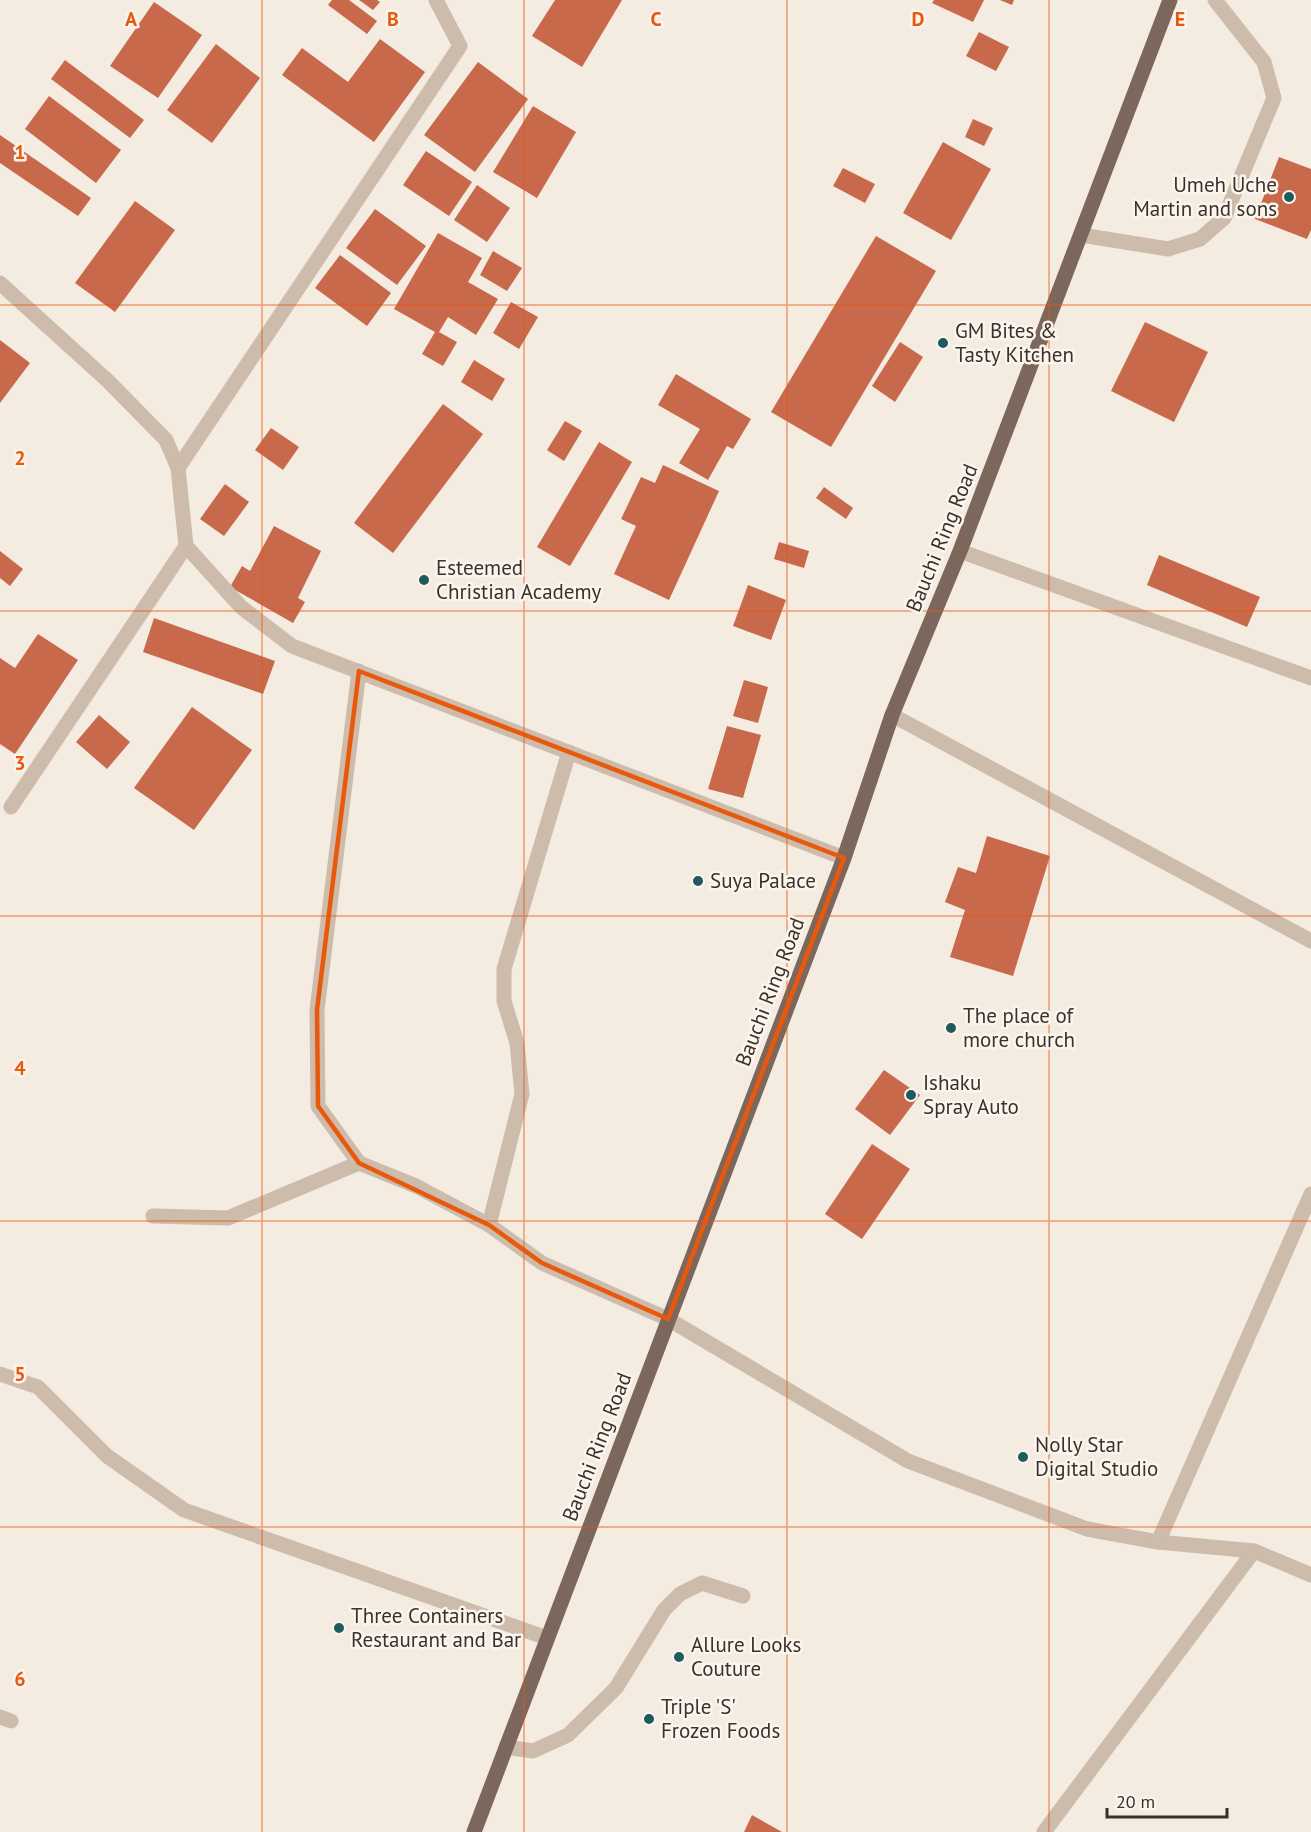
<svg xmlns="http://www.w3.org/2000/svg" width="1311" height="1832" viewBox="0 0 1311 1832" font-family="'PT Sans',sans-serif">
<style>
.building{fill:#c8694b}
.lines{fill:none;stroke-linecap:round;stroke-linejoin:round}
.service{stroke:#cdbbac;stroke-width:15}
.minor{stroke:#cdbbac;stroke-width:15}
.primary{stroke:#7d675c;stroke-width:15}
.marked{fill:none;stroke:#e8590c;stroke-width:4.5;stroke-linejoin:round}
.grid{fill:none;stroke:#e8590c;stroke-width:1.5;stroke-opacity:0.55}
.poi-dot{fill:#1f5a5e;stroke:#fbf5ee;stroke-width:2}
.labels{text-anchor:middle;stroke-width:5;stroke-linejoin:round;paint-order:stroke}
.poi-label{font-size:21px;fill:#3b302b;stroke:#fbf5ee;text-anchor:start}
.street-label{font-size:21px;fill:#3b302b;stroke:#fbf5ee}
.grid-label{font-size:20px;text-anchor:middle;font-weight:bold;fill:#e8590c;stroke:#fbf5ee;stroke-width:5;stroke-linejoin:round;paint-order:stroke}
</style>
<rect width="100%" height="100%" fill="#f4ebe1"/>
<!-- building -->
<g class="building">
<path d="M 332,0 L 349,0 L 377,21 L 367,34 L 328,5 Z"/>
<path d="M 359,0 L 377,0 L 380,2 L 373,10 Z"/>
<path d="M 555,0 L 622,0 L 582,67 L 532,36 Z"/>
<path d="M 934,0 L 984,0 L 973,22 L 932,3 Z"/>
<path d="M 1000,0 L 1014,0 L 1012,5 Z"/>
<path d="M 154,2 L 202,35 L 158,98 L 110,66 Z"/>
<path d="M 979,32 L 1009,47 L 996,71 L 966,56 Z"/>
<path d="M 380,39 L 425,72 L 374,142 L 282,75 L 302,48 L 348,82 Z"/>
<path d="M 216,44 L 260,78 L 212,143 L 167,110 Z"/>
<path d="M 65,60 L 144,120 L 130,138 L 51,79 Z"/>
<path d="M 478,62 L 528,99 L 475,172 L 424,135 Z"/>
<path d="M 49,96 L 121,150 L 96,183 L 25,129 Z"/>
<path d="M 533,106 L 576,132 L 537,198 L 493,172 Z"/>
<path d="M 973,119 L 993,128 L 984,146 L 965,137 Z"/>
<path d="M 0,135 L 91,198 L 78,216 L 0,163 Z"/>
<path d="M 943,142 L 991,169 L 951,240 L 903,213 Z"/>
<path d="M 426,151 L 472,182 L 449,216 L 403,185 Z"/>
<path d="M 1279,157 L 1311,169 L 1311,230 L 1307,239 L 1255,219 Z"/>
<path d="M 843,168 L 875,184 L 865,203 L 833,186 Z"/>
<path d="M 477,185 L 510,208 L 487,242 L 454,220 Z"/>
<path d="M 135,201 L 175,230 L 115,312 L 75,283 Z"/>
<path d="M 375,209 L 426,246 L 397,285 L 346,248 Z"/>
<path d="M 438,233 L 482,258 L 468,282 L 498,299 L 476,335 L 448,317 L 439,332 L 457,342 L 443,366 L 422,354 L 435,332 L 394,309 Z"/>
<path d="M 876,236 L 936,271 L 831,447 L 771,412 Z"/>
<path d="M 493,251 L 522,268 L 507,291 L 480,275 Z"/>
<path d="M 340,255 L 391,293 L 367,326 L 315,288 Z"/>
<path d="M 511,302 L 538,317 L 519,349 L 493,333 Z"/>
<path d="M 1145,322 L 1208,352 L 1174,422 L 1111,391 Z"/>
<path d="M 0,340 L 30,363 L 0,403 Z"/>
<path d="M 900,342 L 923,357 L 895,402 L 872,386 Z"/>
<path d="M 474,360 L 505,379 L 492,401 L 461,382 Z"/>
<path d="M 676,374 L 751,419 L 733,449 L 727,446 L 708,480 L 679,463 L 700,429 L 658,405 Z"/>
<path d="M 443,404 L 483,434 L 393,553 L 354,523 Z"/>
<path d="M 565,421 L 582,431 L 564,461 L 547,450 Z"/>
<path d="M 271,428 L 299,447 L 283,470 L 255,450 Z"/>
<path d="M 599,442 L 632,462 L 570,566 L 537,547 Z"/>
<path d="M 663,465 L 719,491 L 669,600 L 614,574 L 636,526 L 621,519 L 641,477 L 655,483 Z"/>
<path d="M 225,484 L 249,502 L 224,536 L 200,519 Z"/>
<path d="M 824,487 L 853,508 L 846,519 L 816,498 Z"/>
<path d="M 274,526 L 321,551 L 298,598 L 305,602 L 293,623 L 230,587 L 242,566 L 250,571 Z"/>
<path d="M 779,542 L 809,551 L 804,568 L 774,559 Z"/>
<path d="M 0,551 L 23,569 L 10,586 L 0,578 Z"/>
<path d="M 1159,555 L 1260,597 L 1247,627 L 1147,585 Z"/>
<path d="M 748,585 L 786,600 L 771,640 L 733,626 Z"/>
<path d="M 154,618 L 275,661 L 263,694 L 143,652 Z"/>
<path d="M 38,634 L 78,660 L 15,754 L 0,744 L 0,658 L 15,668 Z"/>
<path d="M 744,680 L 768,687 L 758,723 L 733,716 Z"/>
<path d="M 192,707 L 252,750 L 194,830 L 134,788 Z"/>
<path d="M 99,715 L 130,742 L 107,769 L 76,742 Z"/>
<path d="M 727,726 L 761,735 L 743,798 L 708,789 Z"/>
<path d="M 987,836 L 1050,856 L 1013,976 L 950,957 L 965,910 L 945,902 L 958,867 L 976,873 Z"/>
<path d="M 884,1070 L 920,1095 L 890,1135 L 855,1109 Z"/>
<path d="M 872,1144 L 910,1169 L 862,1239 L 825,1214 Z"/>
<path d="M 752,1815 L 782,1832 L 744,1832 Z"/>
</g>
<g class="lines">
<!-- service -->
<g class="service">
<path d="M 1081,235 L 1168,249 L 1200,239 L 1224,218 L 1274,98 L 1264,62 L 1215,0"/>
<path d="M 153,1216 L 228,1218 L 359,1163"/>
<path d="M 489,1225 L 522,1094 L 517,1043 L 504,1001 L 504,969 L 569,752"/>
<path d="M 506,1747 L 533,1751 L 568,1735 L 616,1688 L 664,1610 L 680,1594 L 702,1583 L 743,1596"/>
</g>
<!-- minor -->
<g class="minor">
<path d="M 0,283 L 108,381 L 166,440 L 178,468 L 186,546 L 241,607 L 292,646 L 844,858"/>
<path d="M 178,468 L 460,46 L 436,0"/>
<path d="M 960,551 L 1311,678"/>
<path d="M 359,671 L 317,1010 L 318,1106 L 359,1163 L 416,1186 L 489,1225 L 542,1263 L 668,1319 L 908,1461 L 1087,1529 L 1158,1542 L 1254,1551 L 1311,1575"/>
<path d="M 892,715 L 1311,941"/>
<path d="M 11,807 L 186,546"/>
<path d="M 0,1374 L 38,1387 L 107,1456 L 184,1510 L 547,1638"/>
<path d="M 1158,1542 L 1311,1194"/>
<path d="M 0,1717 L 11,1721"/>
<path d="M 1044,1832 L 1254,1551"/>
</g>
<!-- primary -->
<path class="primary" d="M 474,1832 L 844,858 L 892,715 L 960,551 L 1170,0"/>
</g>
<!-- marked area -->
<path class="marked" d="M 359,671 L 844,858 L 668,1319 L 542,1263 L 489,1225 L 359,1163 L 318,1106 L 317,1010 Z"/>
<!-- grid -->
<path class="grid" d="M 262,0 L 262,1832M 524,0 L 524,1832M 787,0 L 787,1832M 1049,0 L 1049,1832M 0,305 L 1311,305M 0,611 L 1311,611M 0,916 L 1311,916M 0,1221 L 1311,1221M 0,1527 L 1311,1527"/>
<!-- markers -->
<g class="poi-dot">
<circle cx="1289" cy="197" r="6"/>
<circle cx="943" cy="343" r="6"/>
<circle cx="424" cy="580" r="6"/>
<circle cx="698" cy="881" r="6"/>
<circle cx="951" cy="1028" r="6"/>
<circle cx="911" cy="1095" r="6"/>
<circle cx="1023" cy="1457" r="6"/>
<circle cx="339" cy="1628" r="6"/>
<circle cx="679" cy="1657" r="6"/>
<circle cx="649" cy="1719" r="6"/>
</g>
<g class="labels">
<!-- poi labels -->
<g class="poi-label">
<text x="1277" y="192" text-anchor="end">Umeh Uche<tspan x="1277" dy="24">Martin and sons</tspan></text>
<text x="955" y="338">GM Bites &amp;<tspan x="955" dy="24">Tasty Kitchen</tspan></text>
<text x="436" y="575">Esteemed<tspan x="436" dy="24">Christian Academy</tspan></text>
<text x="710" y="888">Suya Palace</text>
<text x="963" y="1023">The place of<tspan x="963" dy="24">more church</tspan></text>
<text x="923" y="1090">Ishaku<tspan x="923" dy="24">Spray Auto</tspan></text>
<text x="1035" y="1452">Nolly Star<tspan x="1035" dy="24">Digital Studio</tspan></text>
<text x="351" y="1623">Three Containers<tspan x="351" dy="24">Restaurant and Bar</tspan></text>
<text x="691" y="1652">Allure Looks<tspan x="691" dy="24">Couture</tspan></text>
<text x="661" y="1714">Triple 'S'<tspan x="661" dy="24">Frozen Foods</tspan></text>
</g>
<!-- street labels -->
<g class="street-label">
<text transform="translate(942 538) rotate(-68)" y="7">Bauchi Ring Road</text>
<text transform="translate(770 992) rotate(-69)" y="7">Bauchi Ring Road</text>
<text transform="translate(597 1447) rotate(-69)" y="7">Bauchi Ring Road</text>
</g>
</g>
<g class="grid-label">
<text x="131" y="26">A</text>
<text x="393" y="26">B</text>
<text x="656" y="26">C</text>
<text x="918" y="26">D</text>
<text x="1180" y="26">E</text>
<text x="20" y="159">1</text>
<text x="20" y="465">2</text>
<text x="20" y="770">3</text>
<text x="20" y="1075">4</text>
<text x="20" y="1381">5</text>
<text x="20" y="1686">6</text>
</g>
<!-- scale -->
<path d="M1107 1808v9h120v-9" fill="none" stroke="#3b302b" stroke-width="3"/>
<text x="1116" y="1808" font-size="18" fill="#3b302b" stroke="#fbf5ee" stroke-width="4.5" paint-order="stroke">20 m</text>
</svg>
